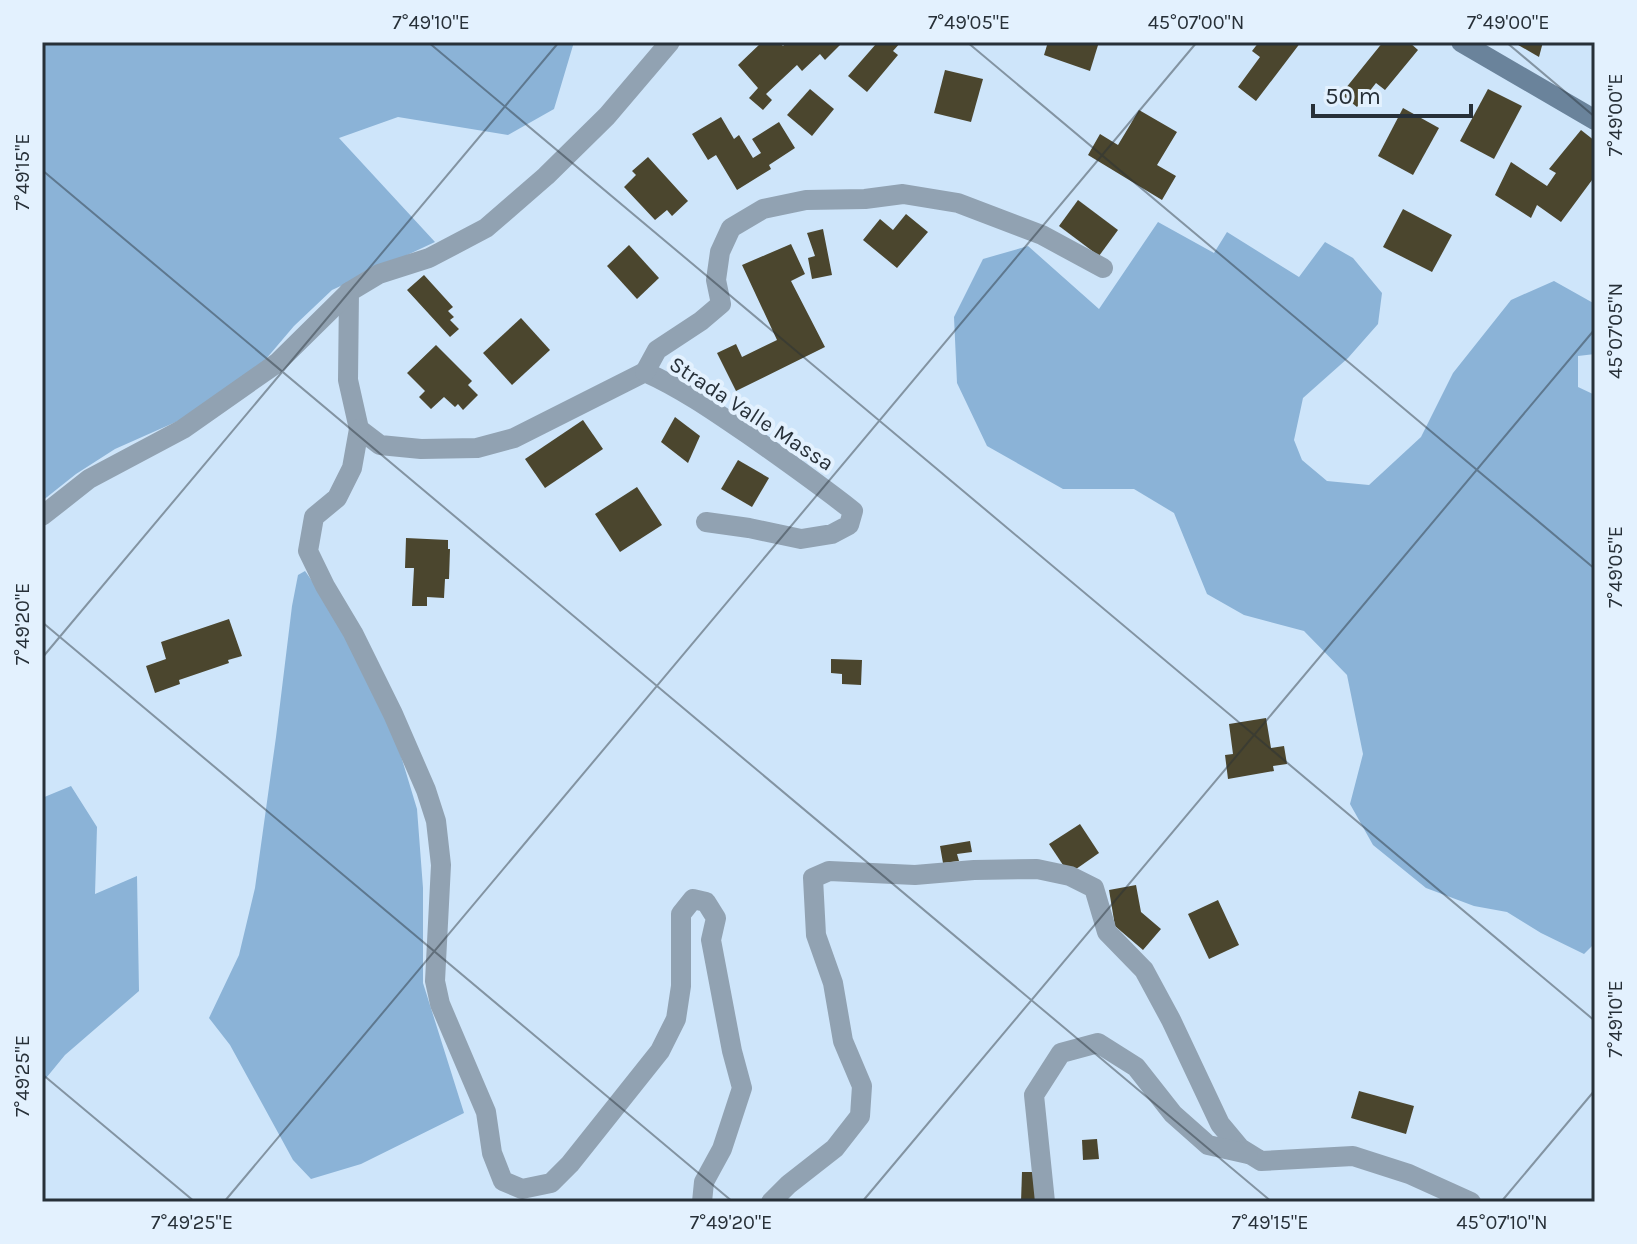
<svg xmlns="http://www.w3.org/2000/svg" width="1637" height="1244" viewBox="0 0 1637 1244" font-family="Karla,sans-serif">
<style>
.forest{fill:#8bb3d7}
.building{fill:#4b462e}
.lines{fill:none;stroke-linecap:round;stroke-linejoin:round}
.street{stroke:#91a2b2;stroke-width:20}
.secondary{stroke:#6a839b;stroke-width:20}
.ticks{fill:none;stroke:#273038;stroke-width:2;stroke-opacity:0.45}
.labels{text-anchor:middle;stroke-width:8;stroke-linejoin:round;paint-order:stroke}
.street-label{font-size:22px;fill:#273038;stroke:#e3f1fe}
.neatline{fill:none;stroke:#273038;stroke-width:3}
.ticks-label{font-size:20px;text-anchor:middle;fill:#273038}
</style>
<rect width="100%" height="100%" fill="#cee5fa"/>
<!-- forest -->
<g class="forest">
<path d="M 42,42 L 574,42 L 554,109 L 508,135 L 398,117 L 339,138 L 435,242 L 332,290 L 294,326 L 260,366 L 187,417 L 115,449 L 76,474 L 42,501 Z"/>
<path d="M 1158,222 L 1214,253 L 1227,232 L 1299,277 L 1325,242 L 1353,258 L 1382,293 L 1378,324 L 1348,358 L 1303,398 L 1294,440 L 1302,460 L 1327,481 L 1369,485 L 1421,437 L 1453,373 L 1511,300 L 1554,281 L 1595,304 L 1595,354 L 1578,356 L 1578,387 L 1595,395 L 1595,943 L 1584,954 L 1541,933 L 1507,912 L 1474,906 L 1426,888 L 1373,845 L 1350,804 L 1363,754 L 1347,675 L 1304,631 L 1244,615 L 1207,594 L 1174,513 L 1134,489 L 1063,489 L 987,446 L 957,383 L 954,317 L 983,259 L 1028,246 L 1099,309 Z"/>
<path d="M 305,571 L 361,650 L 401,756 L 417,809 L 423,888 L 423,983 L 464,1113 L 361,1164 L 311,1179 L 293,1160 L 230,1045 L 209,1018 L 239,955 L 255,888 L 276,737 L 292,606 L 298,575 Z"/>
<path d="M 71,786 L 97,827 L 95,894 L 137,876 L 139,991 L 65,1055 L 42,1083 L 42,798 Z"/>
</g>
<!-- building -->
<g class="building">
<path d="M 762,42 L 779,42 L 783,46 L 787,42 L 843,42 L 825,60 L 820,54 L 802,71 L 797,65 L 766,94 L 772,100 L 763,110 L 749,98 L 758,88 L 738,65 Z"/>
<path d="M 873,42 L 901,42 L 893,51 L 898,55 L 867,92 L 848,76 L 876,44 Z"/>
<path d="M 1048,42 L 1099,42 L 1090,71 L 1044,55 Z"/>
<path d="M 1259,42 L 1301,42 L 1256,101 L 1238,87 L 1260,57 L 1252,51 Z"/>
<path d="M 1383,42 L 1409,42 L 1418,50 L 1385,90 L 1376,83 L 1357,107 L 1341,94 Z"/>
<path d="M 1513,42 L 1543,42 L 1539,57 Z"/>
<path d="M 945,70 L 983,79 L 971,122 L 934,113 Z"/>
<path d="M 810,89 L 834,109 L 812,136 L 787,115 Z"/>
<path d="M 1488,89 L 1522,106 L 1494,159 L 1460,141 Z"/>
<path d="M 1403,108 L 1439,128 L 1413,175 L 1378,156 Z"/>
<path d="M 1139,110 L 1177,132 L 1157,165 L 1176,176 L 1162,200 L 1088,155 L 1100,134 L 1118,145 Z"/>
<path d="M 721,117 L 734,139 L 739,135 L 753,158 L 761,153 L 752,139 L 779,122 L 795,148 L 769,165 L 771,169 L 737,190 L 716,155 L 708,160 L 692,134 Z"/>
<path d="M 1581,130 L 1595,141 L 1595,176 L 1561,222 L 1537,205 L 1531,218 L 1495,195 L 1511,162 L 1547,186 L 1556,173 L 1549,169 Z"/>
<path d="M 648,157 L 688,201 L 672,216 L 667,210 L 655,220 L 624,187 L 636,175 L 632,171 Z"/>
<path d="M 1078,200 L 1118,230 L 1099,256 L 1059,226 Z"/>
<path d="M 1403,209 L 1452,235 L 1432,272 L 1383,247 Z"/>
<path d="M 906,214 L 928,232 L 897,268 L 863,240 L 880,219 L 893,230 Z"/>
<path d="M 823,229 L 832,275 L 812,279 L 808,258 L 815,256 L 807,233 Z"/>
<path d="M 791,244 L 805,274 L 791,281 L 825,347 L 736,391 L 717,353 L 736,344 L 742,357 L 777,340 L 742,265 Z"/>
<path d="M 629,245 L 659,278 L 637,299 L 607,266 Z"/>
<path d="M 424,275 L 453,307 L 448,311 L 454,317 L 450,320 L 459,329 L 450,337 L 407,290 Z"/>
<path d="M 521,318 L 550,350 L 512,385 L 483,353 Z"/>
<path d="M 436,345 L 472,381 L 468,385 L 478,395 L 463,410 L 458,404 L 455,407 L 444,397 L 431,409 L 419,397 L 425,391 L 407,373 Z"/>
<path d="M 675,417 L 700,436 L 688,463 L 661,442 Z"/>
<path d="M 583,420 L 603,449 L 545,488 L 525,459 Z"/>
<path d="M 738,460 L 769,478 L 752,507 L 721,489 Z"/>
<path d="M 637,487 L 662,525 L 620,552 L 595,514 Z"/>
<path d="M 406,538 L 448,540 L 448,549 L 450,549 L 449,579 L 445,579 L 444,598 L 427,597 L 427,606 L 412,606 L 414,568 L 405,568 Z"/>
<path d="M 229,619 L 242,656 L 228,660 L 229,663 L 179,680 L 180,684 L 155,693 L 146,666 L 166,659 L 161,642 Z"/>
<path d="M 831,659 L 862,660 L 861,685 L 842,684 L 842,674 L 831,673 Z"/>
<path d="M 1266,718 L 1271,748 L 1284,746 L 1287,764 L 1273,766 L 1274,771 L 1228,779 L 1225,755 L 1233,754 L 1229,724 Z"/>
<path d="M 1080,824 L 1099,853 L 1069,874 L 1049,844 Z"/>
<path d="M 970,841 L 972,852 L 957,854 L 959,861 L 943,863 L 940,846 Z"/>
<path d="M 1136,885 L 1141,912 L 1161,929 L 1143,950 L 1115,926 L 1109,890 Z"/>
<path d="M 1218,900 L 1239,945 L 1209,959 L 1188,914 Z"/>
<path d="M 1359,1091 L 1414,1106 L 1406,1134 L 1351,1118 Z"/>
<path d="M 1097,1139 L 1099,1159 L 1083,1160 L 1082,1140 Z"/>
<path d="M 1022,1172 L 1040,1172 L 1040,1202 L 1021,1202 Z"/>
</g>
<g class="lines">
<!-- street -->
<g class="street">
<path d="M 670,42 L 607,116 L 546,176 L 486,228 L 429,258 L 379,274 L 349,292 L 348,380 L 359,429 L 380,445 L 421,449 L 477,448 L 514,438 L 645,372 C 683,389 717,413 752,437 C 786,461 820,485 853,511 L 849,525 L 832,534 L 801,539 L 749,528 L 706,522"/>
<path d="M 645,372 L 657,350 L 701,321 L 721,304 L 716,280 L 720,252 L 731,228 L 763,209 L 806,200 L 865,199 L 903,194 L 958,203 L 1042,235 L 1103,268"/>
<path d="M 359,429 L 352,468 L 337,498 L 314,517 L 308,551 L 325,586 L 353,633 L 393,714 L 426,790 L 436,821 L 441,865 L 435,981 L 440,1004 L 486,1112 L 492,1153 L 503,1181 L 522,1189 L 551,1183 L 570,1164 L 660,1051 L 676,1019 L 681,986 L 681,914 L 693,899 L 706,902 L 716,918 L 711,940 L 732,1051 L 742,1088 L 722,1149 L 704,1182 L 702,1202"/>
<path d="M 42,516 L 89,479 L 183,429 L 277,363 L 349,292"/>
<path d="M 771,1202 L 789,1184 L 835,1148 L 860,1116 L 862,1086 L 843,1041 L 833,983 L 816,935 L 813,878 L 829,871 L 915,875 L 974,870 L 1037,869 L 1070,876 L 1094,888 L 1107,932 L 1144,970 L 1171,1020 L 1220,1124 L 1240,1148 L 1261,1161 L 1353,1156 L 1409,1174 L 1471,1202"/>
<path d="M 1045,1202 L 1034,1095 L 1061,1053 L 1098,1043 L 1136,1067 L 1173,1114 L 1208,1145 L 1248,1154"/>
</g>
<!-- secondary -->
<path class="secondary" d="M 1461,42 L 1595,120"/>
</g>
<!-- ticks -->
<path class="ticks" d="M 428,42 L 1595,1021M 967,42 L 1595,569M 1506,42 L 1595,117M 42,170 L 1272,1202M 42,622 L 733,1202M 42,658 L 559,42M 42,1074 L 195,1202M 224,1202 L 1197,42M 862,1202 L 1595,329M 1501,1202 L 1595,1090"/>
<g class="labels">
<!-- street labels -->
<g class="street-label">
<text transform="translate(752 413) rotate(33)" y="8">Strada Valle Massa</text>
</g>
</g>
<!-- border -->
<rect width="1637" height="1244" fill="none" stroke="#e3f1fe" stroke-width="88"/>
<!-- scale -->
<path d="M1313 104v12h158v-12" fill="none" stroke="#273038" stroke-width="4"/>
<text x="1325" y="104" font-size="24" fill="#273038" stroke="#e3f1fe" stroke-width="6" paint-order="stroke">50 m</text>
<rect x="44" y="44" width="1549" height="1156" class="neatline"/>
<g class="ticks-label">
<text x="431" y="29">7°49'10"E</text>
<text x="969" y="29">7°49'05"E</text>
<text x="1196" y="29">45°07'00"N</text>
<text x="1508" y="29">7°49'00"E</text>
<text transform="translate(1615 115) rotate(-90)" y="7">7°49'00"E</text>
<text transform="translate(22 172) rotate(-90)" y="7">7°49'15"E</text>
<text transform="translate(1615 331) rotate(-90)" y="7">45°07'05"N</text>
<text transform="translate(1615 567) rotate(-90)" y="7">7°49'05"E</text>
<text transform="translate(22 624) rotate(-90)" y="7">7°49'20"E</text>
<text transform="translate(1615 1019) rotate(-90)" y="7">7°49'10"E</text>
<text transform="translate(22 1076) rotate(-90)" y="7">7°49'25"E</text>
<text x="192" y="1229">7°49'25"E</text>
<text x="731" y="1229">7°49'20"E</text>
<text x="1270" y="1229">7°49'15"E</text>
<text x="1502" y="1229">45°07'10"N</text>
</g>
</svg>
